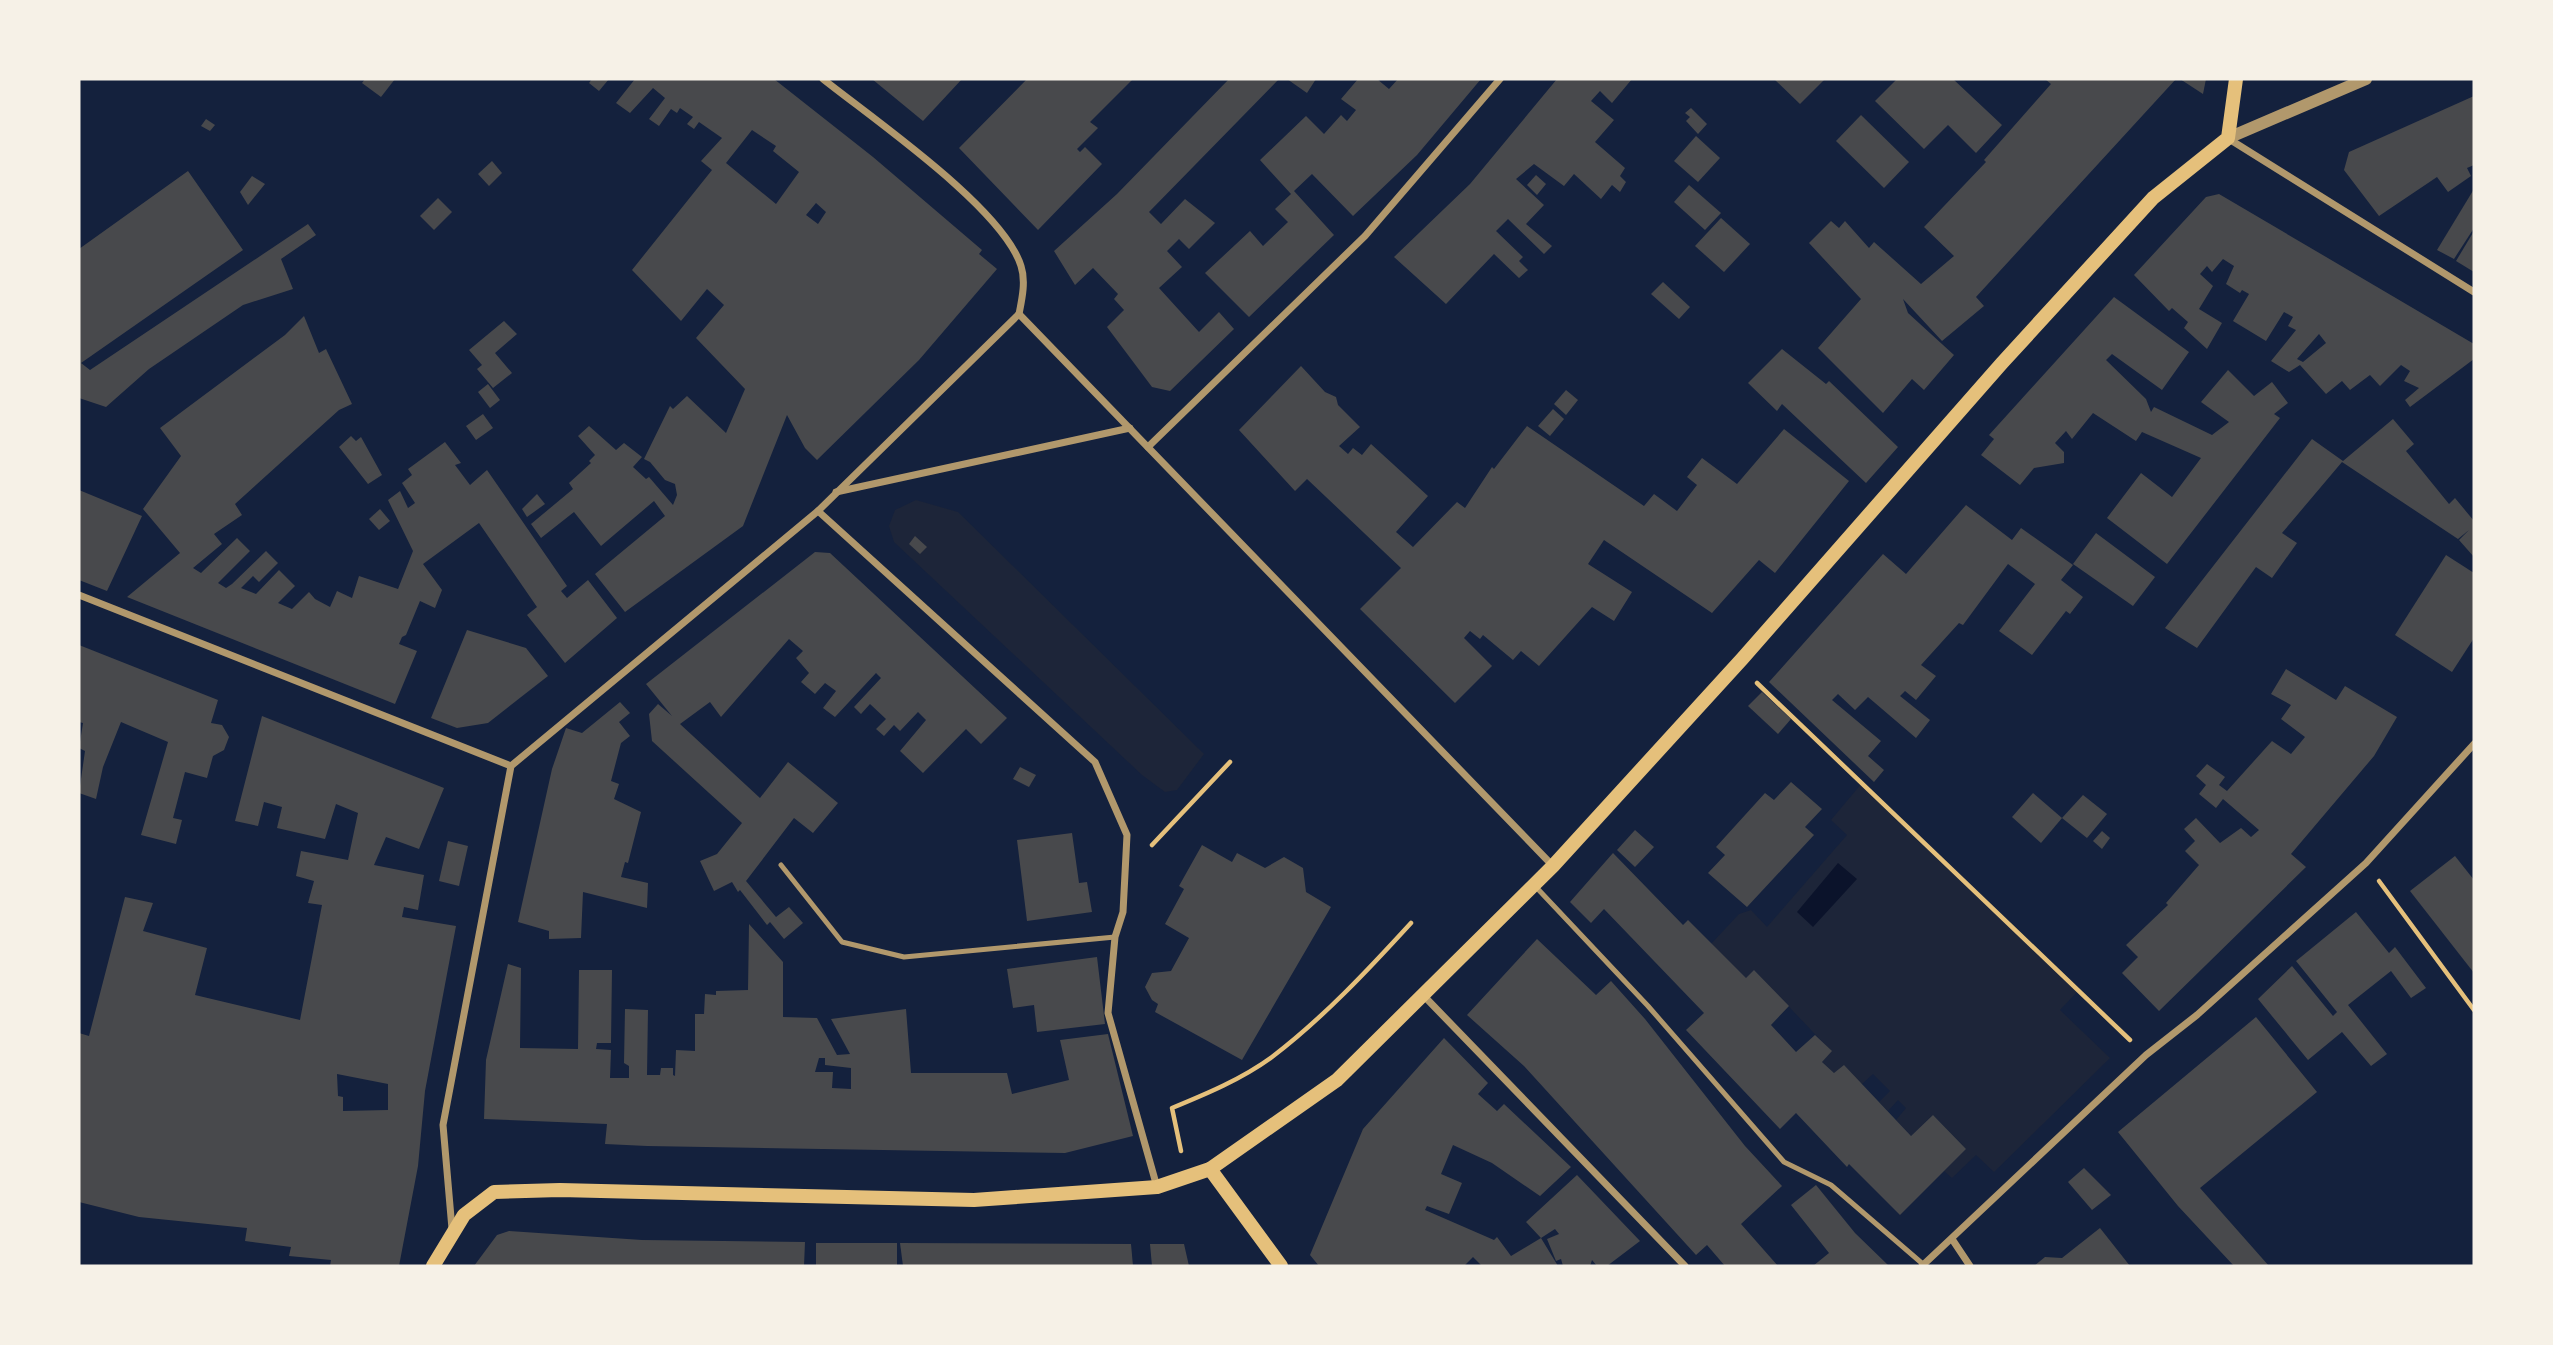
<svg xmlns="http://www.w3.org/2000/svg" width="2553" height="1345" viewBox="0 0 2553 1345" font-family="'Source Sans 3',sans-serif">
<style>
.green{fill:#1d2539}
.water{fill:#0b132b}
.building{fill:#48494c;fill-rule:evenodd}
.lines{fill:none;stroke-linecap:round;stroke-linejoin:round}
.path{stroke:#e5c07b;stroke-width:4.5}
.service{stroke:#b1986c;stroke-width:5}
.minor{stroke:#b1986c;stroke-width:7}
.tertiary{stroke:#b1986c;stroke-width:12}
.secondary{stroke:#e5c07b;stroke-width:14}
</style>
<rect width="100%" height="100%" fill="#14213d"/>
<!-- green -->
<g class="green">
<path d="M 916,500 L 958,512 L 1204,754 L 1177,790 L 1165,792 L 1142,775 L 894,542 L 889,526 L 895,510 Z"/>
<path d="M 1862,783 L 2079,990 L 2060,1010 L 2110,1058 L 1994,1172 L 1976,1155 L 1952,1178 L 1944,1171 L 1966,1149 L 1933,1115 L 1911,1136 L 1896,1120 L 1906,1108 L 1898,1100 L 1888,1111 L 1879,1102 L 1890,1091 L 1873,1074 L 1862,1084 L 1834,1073 L 1822,1062 L 1831,1051 L 1754,970 L 1746,978 L 1711,944 L 1739,914 L 1751,910 L 1767,927 L 1847,835 L 1831,820 Z"/>
</g>
<!-- water -->
<path class="water" d="M 1838,863 L 1857,879 L 1813,927 L 1797,912 Z"/>
<!-- building -->
<g class="building">
<path d="M 365,79 L 395,79 L 381,97 L 362,83 Z"/>
<path d="M 592,79 L 609,79 L 599,91 L 589,83 Z"/>
<path d="M 635,79 L 774,79 L 873,157 L 982,250 L 979,254 L 997,269 L 919,360 L 817,460 L 805,448 L 787,415 L 743,526 L 625,612 L 595,574 L 665,516 L 654,501 L 601,546 L 574,512 L 541,538 L 531,524 L 573,489 L 569,483 L 591,463 L 589,461 L 595,455 L 578,436 L 589,426 L 616,450 L 624,443 L 642,457 L 633,467 L 646,479 L 649,477 L 673,505 L 677,495 L 675,484 L 665,480 L 650,462 L 644,459 L 670,406 L 673,409 L 687,396 L 726,433 L 745,389 L 696,338 L 724,305 L 707,289 L 681,321 L 632,270 L 712,170 L 701,161 L 722,138 L 699,122 L 694,129 L 687,124 L 693,117 L 680,108 L 677,113 L 671,109 L 659,126 L 649,119 L 665,98 L 653,88 L 630,113 L 616,103 ZM 752,130 L 776,146 L 773,151 L 799,172 L 776,204 L 726,163 ZM 816,203 L 826,212 L 818,224 L 806,215 Z"/>
<path d="M 872,79 L 962,79 L 923,121 Z"/>
<path d="M 1027,79 L 1133,79 L 1090,122 L 1098,128 L 1077,149 L 1080,152 L 1085,147 L 1102,164 L 1038,230 L 959,148 Z"/>
<path d="M 1229,79 L 1279,79 L 1149,212 L 1161,224 L 1185,199 L 1215,223 L 1189,249 L 1179,239 L 1167,251 L 1182,267 L 1159,288 L 1199,332 L 1219,312 L 1234,329 L 1170,391 L 1152,387 L 1107,327 L 1124,310 L 1114,299 L 1118,294 L 1093,268 L 1075,285 L 1054,251 L 1117,194 Z"/>
<path d="M 1287,79 L 1316,79 L 1307,93 Z"/>
<path d="M 1358,79 L 1377,79 L 1389,89 L 1398,79 L 1481,79 L 1417,155 L 1353,216 L 1312,174 L 1294,191 L 1334,235 L 1249,317 L 1205,273 L 1250,231 L 1263,246 L 1288,222 L 1275,209 L 1291,194 L 1260,160 L 1306,116 L 1324,134 L 1341,115 L 1347,121 L 1356,110 L 1341,99 Z"/>
<path d="M 1557,79 L 1632,79 L 1612,103 L 1600,91 L 1591,101 L 1614,120 L 1595,142 L 1625,168 L 1620,176 L 1626,182 L 1620,192 L 1612,185 L 1601,199 L 1574,174 L 1564,186 L 1534,164 L 1516,179 L 1544,205 L 1526,224 L 1552,246 L 1544,254 L 1508,219 L 1496,231 L 1523,257 L 1519,261 L 1528,270 L 1519,278 L 1494,254 L 1446,304 L 1394,257 L 1470,184 Z"/>
<path d="M 1774,79 L 1825,79 L 1800,104 Z"/>
<path d="M 1897,79 L 1953,79 L 2002,125 L 1976,153 L 1948,125 L 1924,149 L 1875,101 Z"/>
<path d="M 2045,79 L 2176,79 L 1976,297 L 1984,306 L 1942,341 L 1903,299 L 1908,313 L 1954,355 L 1924,390 L 1912,379 L 1883,413 L 1818,348 L 1861,299 L 1809,243 L 1831,221 L 1839,228 L 1845,221 L 1869,248 L 1874,242 L 1921,284 L 1954,256 L 1924,227 L 1986,162 L 1984,160 L 2051,84 Z"/>
<path d="M 2180,79 L 2206,79 L 2203,94 Z"/>
<path d="M 2474,96 L 2474,165 L 2467,168 L 2471,176 L 2448,192 L 2437,177 L 2379,216 L 2344,170 L 2349,152 Z"/>
<path d="M 1691,108 L 1707,124 L 1698,134 L 1686,121 L 1690,117 L 1685,113 Z"/>
<path d="M 1861,115 L 1909,162 L 1884,188 L 1836,141 Z"/>
<path d="M 206,119 L 215,125 L 210,131 L 201,126 Z"/>
<path d="M 1696,136 L 1720,158 L 1698,182 L 1674,161 Z"/>
<path d="M 492,161 L 502,173 L 489,186 L 478,174 Z"/>
<path d="M 188,171 L 243,250 L 81,363 L 90,370 L 308,224 L 316,235 L 281,259 L 293,289 L 243,305 L 149,369 L 106,407 L 79,398 L 79,249 Z"/>
<path d="M 1536,175 L 1546,184 L 1537,195 L 1527,185 Z"/>
<path d="M 252,176 L 265,184 L 248,205 L 240,192 Z"/>
<path d="M 1689,185 L 1721,213 L 1705,230 L 1674,202 Z"/>
<path d="M 2474,189 L 2474,228 L 2454,259 L 2437,250 Z"/>
<path d="M 2219,194 L 2474,344 L 2474,359 L 2410,407 L 2405,400 L 2419,388 L 2404,381 L 2410,371 L 2401,365 L 2380,386 L 2370,375 L 2350,390 L 2342,381 L 2326,394 L 2300,365 L 2289,372 L 2271,361 L 2296,330 L 2288,326 L 2293,317 L 2284,312 L 2266,341 L 2233,321 L 2249,294 L 2242,290 L 2240,293 L 2226,284 L 2234,266 L 2223,259 L 2212,272 L 2207,266 L 2200,274 L 2213,286 L 2199,309 L 2222,323 L 2207,349 L 2184,328 L 2188,322 L 2172,308 L 2169,311 L 2134,275 L 2206,197 ZM 2319,334 L 2326,343 L 2303,362 L 2297,359 Z"/>
<path d="M 438,198 L 452,212 L 434,230 L 420,216 Z"/>
<path d="M 1721,218 L 1750,244 L 1724,272 L 1695,246 Z"/>
<path d="M 2474,231 L 2474,272 L 2456,261 Z"/>
<path d="M 1663,282 L 1690,307 L 1679,319 L 1651,294 Z"/>
<path d="M 2114,297 L 2189,352 L 2162,390 L 2112,354 L 2106,360 L 2146,399 L 2151,412 L 2154,407 L 2212,435 L 2229,422 L 2201,402 L 2228,370 L 2254,396 L 2272,382 L 2288,403 L 2274,414 L 2280,418 L 2167,564 L 2107,518 L 2141,473 L 2172,497 L 2201,458 L 2142,432 L 2136,441 L 2093,413 L 2072,439 L 2066,431 L 2055,443 L 2064,452 L 2064,463 L 2034,468 L 2020,485 L 1981,455 L 1994,439 L 1989,435 Z"/>
<path d="M 304,316 L 319,353 L 326,349 L 352,404 L 339,410 L 235,504 L 242,515 L 214,534 L 222,544 L 193,568 L 201,573 L 237,538 L 250,551 L 218,583 L 226,588 L 232,584 L 266,551 L 278,563 L 259,582 L 253,576 L 241,588 L 256,594 L 279,570 L 295,586 L 278,603 L 292,609 L 309,592 L 315,599 L 330,607 L 337,591 L 352,598 L 359,576 L 398,589 L 413,551 L 388,500 L 400,491 L 408,508 L 415,503 L 402,483 L 412,475 L 408,469 L 445,442 L 461,463 L 455,465 L 470,485 L 487,470 L 567,586 L 561,591 L 567,598 L 588,580 L 617,618 L 565,663 L 527,615 L 537,607 L 479,523 L 423,564 L 442,590 L 435,608 L 420,601 L 406,635 L 402,637 L 399,644 L 417,651 L 395,704 L 127,597 L 180,553 L 143,509 L 181,456 L 160,428 L 285,335 Z"/>
<path d="M 504,321 L 517,334 L 495,353 L 512,373 L 493,388 L 477,369 L 482,365 L 469,350 Z"/>
<path d="M 1782,349 L 1826,384 L 1829,381 L 1898,447 L 1866,483 L 1782,404 L 1777,411 L 1748,383 Z"/>
<path d="M 1301,366 L 1325,392 L 1336,397 L 1338,405 L 1360,427 L 1339,446 L 1348,454 L 1353,448 L 1362,455 L 1371,444 L 1428,496 L 1396,532 L 1413,547 L 1457,502 L 1465,508 L 1492,467 L 1494,469 L 1527,426 L 1644,506 L 1654,494 L 1677,511 L 1697,485 L 1687,477 L 1702,458 L 1737,484 L 1784,429 L 1849,481 L 1775,573 L 1759,560 L 1712,613 L 1604,540 L 1588,564 L 1632,592 L 1614,621 L 1592,607 L 1539,666 L 1521,651 L 1513,660 L 1483,635 L 1480,639 L 1470,631 L 1464,638 L 1492,666 L 1455,703 L 1360,609 L 1401,568 L 1307,479 L 1295,491 L 1239,430 Z"/>
<path d="M 488,384 L 500,400 L 490,408 L 478,392 Z"/>
<path d="M 1566,390 L 1578,400 L 1566,415 L 1554,404 Z"/>
<path d="M 1553,409 L 1564,419 L 1550,436 L 1538,426 Z"/>
<path d="M 483,414 L 493,428 L 476,440 L 466,426 Z"/>
<path d="M 2393,419 L 2414,444 L 2406,451 L 2449,504 L 2455,498 L 2474,521 L 2474,557 L 2459,540 L 2469,530 L 2458,539 L 2342,462 L 2282,533 L 2297,543 L 2272,578 L 2256,567 L 2197,648 L 2165,628 L 2312,439 L 2343,461 Z"/>
<path d="M 351,436 L 356,441 L 361,437 L 382,475 L 368,484 L 339,447 Z"/>
<path d="M 79,490 L 142,516 L 107,591 L 79,580 Z"/>
<path d="M 537,494 L 545,504 L 527,517 L 522,509 Z"/>
<path d="M 1966,505 L 2012,540 L 2021,528 L 2073,565 L 2061,580 L 2083,597 L 2070,614 L 2066,611 L 2032,655 L 1999,631 L 2035,584 L 2008,564 L 1963,625 L 1959,623 L 1921,665 L 1936,676 L 1916,700 L 1905,691 L 1900,696 L 1930,720 L 1916,738 L 1868,697 L 1855,710 L 1838,694 L 1832,700 L 1881,741 L 1868,756 L 1884,770 L 1874,782 L 1769,682 L 1883,554 L 1906,574 Z"/>
<path d="M 380,509 L 390,521 L 379,530 L 369,519 Z"/>
<path d="M 2096,533 L 2155,577 L 2133,606 L 2073,564 Z"/>
<path d="M 915,536 L 927,547 L 920,554 L 909,544 Z"/>
<path d="M 815,552 L 830,553 L 1007,718 L 981,744 L 966,729 L 923,773 L 900,751 L 926,720 L 918,712 L 900,731 L 894,725 L 884,736 L 876,729 L 886,719 L 870,704 L 861,714 L 854,707 L 881,678 L 876,673 L 835,717 L 823,708 L 836,691 L 825,683 L 815,694 L 801,682 L 809,673 L 796,658 L 803,651 L 789,639 L 721,717 L 710,702 L 680,724 L 760,798 L 788,762 L 838,803 L 813,833 L 794,818 L 746,881 L 776,917 L 789,907 L 803,923 L 784,939 L 770,922 L 767,925 L 740,890 L 738,892 L 732,882 L 714,891 L 700,861 L 717,854 L 742,823 L 652,741 L 649,714 L 658,704 L 672,716 L 646,684 Z"/>
<path d="M 2446,555 L 2474,573 L 2474,638 L 2452,672 L 2395,635 Z"/>
<path d="M 467,630 L 526,648 L 548,676 L 488,723 L 457,728 L 431,718 Z"/>
<path d="M 79,645 L 218,700 L 211,723 L 222,725 L 229,737 L 224,750 L 213,756 L 207,778 L 185,772 L 173,818 L 182,820 L 176,844 L 141,835 L 168,742 L 121,722 L 103,767 L 96,799 L 79,793 L 85,751 L 79,748 L 83,723 L 79,722 Z"/>
<path d="M 2286,669 L 2336,700 L 2345,686 L 2397,717 L 2374,756 L 2291,854 L 2306,867 L 2159,1011 L 2122,973 L 2138,957 L 2126,945 L 2168,905 L 2166,903 L 2199,865 L 2185,851 L 2195,841 L 2184,829 L 2196,818 L 2220,843 L 2241,828 L 2251,837 L 2259,830 L 2223,799 L 2216,808 L 2199,794 L 2206,785 L 2196,776 L 2207,764 L 2225,777 L 2219,785 L 2227,791 L 2272,741 L 2291,754 L 2305,737 L 2281,719 L 2291,705 L 2271,694 Z"/>
<path d="M 1762,692 L 1791,719 L 1778,734 L 1748,706 Z"/>
<path d="M 620,702 L 630,713 L 619,722 L 630,736 L 621,743 L 611,781 L 619,784 L 614,799 L 641,812 L 628,863 L 625,862 L 621,877 L 648,883 L 647,908 L 583,892 L 581,938 L 549,939 L 549,931 L 518,922 L 552,769 L 566,728 L 582,733 Z"/>
<path d="M 262,716 L 444,788 L 419,849 L 386,837 L 374,865 L 424,875 L 418,910 L 404,907 L 402,917 L 456,926 L 425,1091 L 418,1166 L 399,1266 L 330,1266 L 331,1260 L 289,1256 L 291,1247 L 245,1241 L 247,1228 L 139,1217 L 79,1202 L 79,1033 L 89,1036 L 125,897 L 153,903 L 143,931 L 207,948 L 195,995 L 300,1020 L 322,905 L 308,903 L 314,881 L 296,876 L 301,851 L 348,860 L 358,813 L 336,804 L 325,839 L 277,828 L 282,807 L 264,802 L 258,826 L 235,821 ZM 337,1074 L 388,1084 L 388,1110 L 343,1111 L 343,1097 L 338,1096 Z"/>
<path d="M 1020,767 L 1036,775 L 1029,787 L 1013,779 Z"/>
<path d="M 1791,782 L 1822,809 L 1805,827 L 1814,835 L 1747,907 L 1708,873 L 1725,855 L 1716,847 L 1765,793 L 1774,800 Z"/>
<path d="M 2033,793 L 2062,818 L 2041,843 L 2012,817 Z"/>
<path d="M 2083,795 L 2107,814 L 2087,838 L 2062,818 Z"/>
<path d="M 1635,830 L 1654,847 L 1635,867 L 1617,850 Z"/>
<path d="M 2102,831 L 2110,838 L 2102,849 L 2093,841 Z"/>
<path d="M 1072,833 L 1079,883 L 1087,882 L 1092,912 L 1027,921 L 1017,840 Z"/>
<path d="M 448,841 L 468,846 L 459,886 L 439,881 Z"/>
<path d="M 1202,845 L 1232,862 L 1237,853 L 1265,868 L 1284,857 L 1303,868 L 1306,892 L 1331,907 L 1242,1060 L 1155,1012 L 1158,1004 L 1152,1000 L 1145,987 L 1152,973 L 1171,971 L 1189,938 L 1165,924 L 1184,889 L 1179,886 Z"/>
<path d="M 1613,853 L 1683,925 L 1688,920 L 1746,978 L 1754,970 L 1789,1006 L 1771,1025 L 1796,1052 L 1815,1035 L 1832,1051 L 1822,1062 L 1834,1073 L 1844,1065 L 1911,1136 L 1933,1115 L 1966,1149 L 1900,1215 L 1849,1164 L 1847,1167 L 1796,1113 L 1780,1129 L 1686,1030 L 1704,1013 L 1604,909 L 1591,923 L 1570,902 Z"/>
<path d="M 2455,856 L 2474,880 L 2474,973 L 2410,891 Z"/>
<path d="M 2356,912 L 2389,953 L 2395,947 L 2426,988 L 2411,998 L 2391,971 L 2348,1005 L 2387,1054 L 2371,1066 L 2342,1032 L 2308,1060 L 2258,999 L 2292,966 L 2333,1016 L 2337,1012 L 2296,961 Z"/>
<path d="M 749,924 L 783,962 L 783,1017 L 817,1018 L 837,1055 L 850,1054 L 831,1019 L 906,1009 L 911,1073 L 1007,1073 L 1012,1094 L 1069,1080 L 1060,1040 L 1108,1034 L 1133,1136 L 1065,1153 L 647,1146 L 605,1144 L 607,1124 L 484,1119 L 486,1060 L 508,964 L 521,968 L 520,1048 L 578,1049 L 579,970 L 612,970 L 611,1043 L 597,1043 L 596,1049 L 611,1050 L 610,1078 L 629,1078 L 629,1066 L 624,1063 L 625,1009 L 648,1010 L 647,1075 L 660,1075 L 661,1068 L 673,1068 L 673,1075 L 675,1076 L 676,1050 L 695,1051 L 695,1014 L 704,1014 L 705,994 L 716,995 L 716,991 L 748,990 ZM 819,1058 L 825,1058 L 825,1065 L 851,1068 L 851,1089 L 832,1088 L 833,1072 L 815,1072 Z"/>
<path d="M 1537,939 L 1596,995 L 1611,981 L 1645,1019 L 1745,1146 L 1782,1186 L 1741,1224 L 1778,1266 L 1725,1266 L 1707,1245 L 1696,1255 L 1524,1066 L 1467,1015 Z"/>
<path d="M 1097,957 L 1105,1024 L 1037,1032 L 1034,1005 L 1013,1008 L 1007,969 Z"/>
<path d="M 2256,1017 L 2317,1092 L 2200,1188 L 2269,1266 L 2234,1266 L 2178,1206 L 2118,1132 Z"/>
<path d="M 1444,1038 L 1488,1083 L 1478,1094 L 1497,1111 L 1504,1104 L 1571,1167 L 1540,1196 L 1492,1163 L 1453,1145 L 1441,1174 L 1462,1183 L 1449,1214 L 1427,1206 L 1425,1210 L 1494,1240 L 1497,1237 L 1511,1256 L 1541,1238 L 1558,1266 L 1482,1266 L 1473,1257 L 1464,1266 L 1319,1266 L 1310,1255 L 1363,1129 Z"/>
<path d="M 2084,1168 L 2111,1195 L 2092,1210 L 2068,1182 Z"/>
<path d="M 1577,1175 L 1640,1241 L 1607,1266 L 1597,1266 L 1592,1260 L 1590,1266 L 1563,1266 L 1561,1259 L 1556,1261 L 1547,1239 L 1559,1234 L 1555,1229 L 1541,1238 L 1526,1222 Z"/>
<path d="M 1816,1185 L 1855,1233 L 1889,1266 L 1813,1266 L 1829,1253 L 1791,1205 Z"/>
<path d="M 2100,1228 L 2130,1266 L 2034,1266 L 2045,1257 L 2062,1258 Z"/>
<path d="M 509,1231 L 642,1240 L 805,1242 L 804,1266 L 474,1266 L 497,1235 Z"/>
<rect x="816" y="1243" width="81" height="23"/>
<path d="M 900,1243 L 1131,1244 L 1133,1266 L 903,1266 Z"/>
<path d="M 1150,1244 L 1184,1244 L 1189,1266 L 1152,1266 Z"/>
</g>
<g class="lines">
<!-- path -->
<g class="path">
<path d="M 1757,683 L 2130,1040"/>
<path d="M 1152,845 L 1230,762"/>
<path d="M 2379,881 L 2474,1010"/>
<path d="M 1181,1151 L 1172,1108 C 1206,1094 1242,1079 1272,1057 C 1323,1018 1368,970 1411,923"/>
</g>
<!-- service -->
<g class="service">
<path d="M 781,865 L 842,942 L 904,957 L 1115,937"/>
<path d="M 1535,886 L 1648,1006 L 1784,1162 L 1831,1185 L 1924,1265"/>
</g>
<!-- minor -->
<g class="minor">
<path d="M 823,79 C 873,119 1003,208 1021,266 C 1026,281 1022,299 1019,314"/>
<path d="M 2229,139 L 2474,292"/>
<path d="M 1019,314 L 1553,866"/>
<path d="M 1148,447 L 1365,236 L 1500,79"/>
<path d="M 836,492 L 1130,428"/>
<path d="M 818,511 L 1095,762 L 1127,835 L 1123,912 L 1115,937 L 1108,1013 L 1157,1187"/>
<path d="M 79,595 L 511,766"/>
<path d="M 1423,995 L 1685,1266"/>
<path d="M 452,1229 L 443,1125 L 511,766 L 818,511 L 1019,314"/>
<path d="M 1952,1239 L 1970,1266"/>
<path d="M 1922,1266 L 2146,1055 L 2197,1015 L 2366,863 L 2474,744"/>
</g>
<!-- tertiary -->
<path class="tertiary" d="M 2228,138 L 2366,79"/>
<!-- secondary -->
<g class="secondary">
<path d="M 1210,1169 L 1281,1266"/>
<path d="M 433,1266 L 464,1215 L 494,1192 L 560,1190 L 974,1200 L 1157,1187 L 1210,1169 L 1337,1080 L 1553,866 L 1742,659 L 2002,363 L 2153,198 L 2228,138 L 2236,79"/>
</g>
</g>
<!-- border -->
<rect width="2553" height="1345" fill="none" stroke="#f6f1e7" stroke-width="161"/>
</svg>
